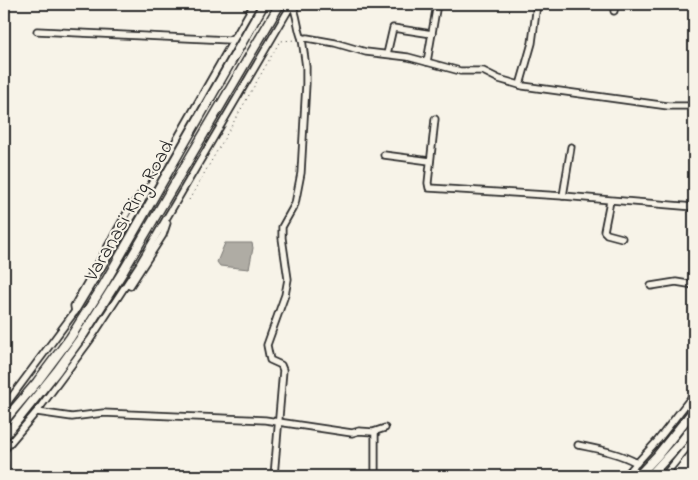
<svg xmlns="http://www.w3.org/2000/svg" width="698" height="480" viewBox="0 0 698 480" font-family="'Indie Flower',sans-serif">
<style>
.water{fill:#afaca4;stroke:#7a7874}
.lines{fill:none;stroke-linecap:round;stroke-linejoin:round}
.minor-casing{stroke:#2b2b2b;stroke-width:9}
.highway-casing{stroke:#2b2b2b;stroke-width:11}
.path{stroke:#2b2b2b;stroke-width:1;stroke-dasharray:1 4;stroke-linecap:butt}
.minor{stroke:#f7f3e8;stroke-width:5.5}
.highway{stroke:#f7f3e8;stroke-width:8}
.labels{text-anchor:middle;stroke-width:4;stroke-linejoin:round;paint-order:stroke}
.street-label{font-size:20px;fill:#2b2b2b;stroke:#f7f3e8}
</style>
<rect width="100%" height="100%" fill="#f7f3e8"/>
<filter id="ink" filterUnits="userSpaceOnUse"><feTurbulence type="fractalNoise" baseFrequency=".02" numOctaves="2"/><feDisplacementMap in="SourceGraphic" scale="10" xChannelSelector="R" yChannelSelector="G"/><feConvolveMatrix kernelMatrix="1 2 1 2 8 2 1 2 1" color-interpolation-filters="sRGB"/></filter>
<g filter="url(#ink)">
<!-- water -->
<path class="water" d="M 225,243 L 252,243 L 253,248 L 249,269 L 220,266 L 217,262 Z"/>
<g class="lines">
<!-- minor casing -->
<g class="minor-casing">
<g id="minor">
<path d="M 292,4 C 298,16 297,28 302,39"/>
<path d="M 614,11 L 615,4"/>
<path d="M 37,31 L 229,40 L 234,37"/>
<path d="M 387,54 L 393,28 L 432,34"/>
<path d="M 427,62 L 437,4"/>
<path d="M 520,85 L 532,43 L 537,4"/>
<path d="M 435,119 L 428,183 L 429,188 L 563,196 L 694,207"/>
<path d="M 384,155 L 430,161"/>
<path d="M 563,196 L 571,147"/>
<path d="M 610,201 L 604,231 L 607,234 L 622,238"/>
<path d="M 130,286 L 163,235 L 167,223"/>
<path d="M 651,286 L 676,282 L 694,285"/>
<path d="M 75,312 L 74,306 L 128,211 L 145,189"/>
<path d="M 4,407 L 76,310 L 141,202 L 254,4"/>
<path d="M 37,412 L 72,417 L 103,413 L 265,420 L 352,433 L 359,431 L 373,432 L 385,428"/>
<path d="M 375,432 L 375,476"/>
<path d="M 578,445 C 598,449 619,453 637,463"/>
<path d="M 4,450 L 38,410 L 90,340 L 139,265 L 292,4"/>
<path d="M 4,462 L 5,476"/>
<path d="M 274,476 L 283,370 L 281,365 L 270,360 L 267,345 L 285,295 L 288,279 L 282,238 L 282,227 L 295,204 L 301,173 L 306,84 L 306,67 L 302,39 L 307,38 L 335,43 L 366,52 L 408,57 L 460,71 L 483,71 L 499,79 L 523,86 L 668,106 L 694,106"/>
<path d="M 625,476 L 658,440 L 694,394"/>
<path d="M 664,476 L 694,439"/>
</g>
</g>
<!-- highway casing -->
<g class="highway-casing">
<g id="highway">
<path d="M 4,421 L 37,382 L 70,338 L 103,286 L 264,4"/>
<path d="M 4,437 L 57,371 L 83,335 L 124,270 L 280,4"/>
<path d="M 638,476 L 657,456 L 694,410"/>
<path d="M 650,476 L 682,441 L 694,425"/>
</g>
</g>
<!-- path -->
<path class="path" d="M 189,200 L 280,41 L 296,40"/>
<!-- minor -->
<use href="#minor" class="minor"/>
<!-- highway -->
<use href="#highway" class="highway"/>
</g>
</g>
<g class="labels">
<!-- street labels -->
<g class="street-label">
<text transform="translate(128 210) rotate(-60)" y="7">Varanasi Ring Road</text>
</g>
</g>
<!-- margin -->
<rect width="698" height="480" fill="none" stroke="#f7f3e8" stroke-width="20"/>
<rect x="10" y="10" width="678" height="460" fill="none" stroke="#2b2b2b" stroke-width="2" filter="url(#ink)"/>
</svg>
